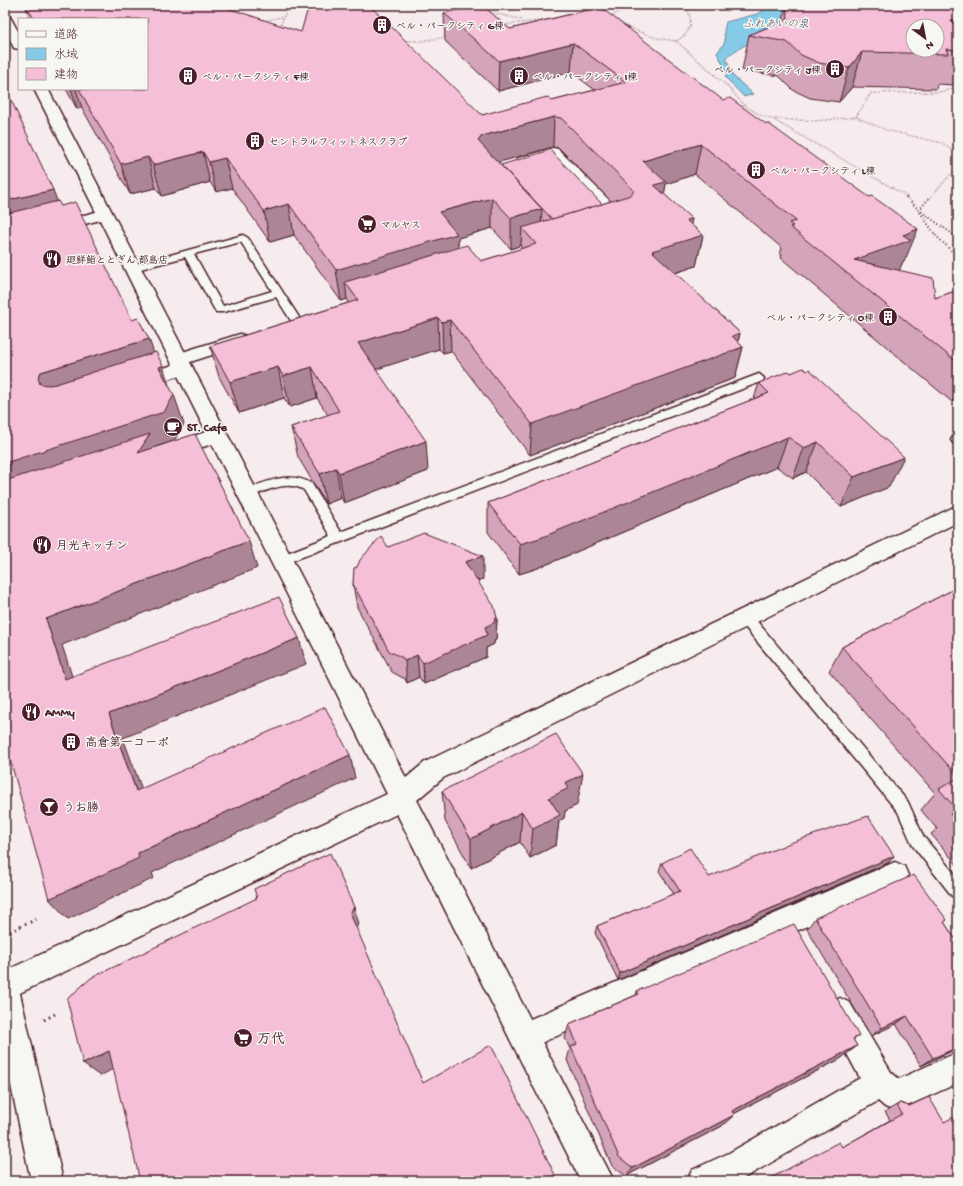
<svg xmlns="http://www.w3.org/2000/svg" width="963" height="1186" viewBox="0 0 963 1186" font-family="'Gochi Hand','Klee One',sans-serif">
<style>
.water{fill:#85cbe7;stroke:#6d869c}
.lines{fill:none;stroke-linecap:round;stroke-linejoin:round}
.lane-casing{stroke:#4a1f2b;stroke-width:3}
.street-casing{stroke:#4a1f2b;stroke-width:3}
.secondary-casing{stroke:#4a1f2b;stroke-width:3}
.primary-casing{stroke:#4a1f2b;stroke-width:3}
.path-far2{stroke:#4a1f2b;stroke-width:1.5;stroke-dasharray:0.5 2;stroke-linecap:butt}
.path-far1{stroke:#4a1f2b;stroke-width:2;stroke-dasharray:1 2.5;stroke-linecap:butt}
.path{stroke:#4a1f2b;stroke-width:3;stroke-dasharray:1.5 4;stroke-linecap:butt}
.lane{fill:#f6f6f2;fill-rule:evenodd}
.street{fill:#f6f6f2;fill-rule:evenodd}
.secondary{fill:#f6f6f2;fill-rule:evenodd}
.primary{fill:#f6f6f2;fill-rule:evenodd}
.wall{fill:#d4a4ba;stroke:#4a1f2b;fill-rule:evenodd}
.shaded-wall{fill:#ac8697;stroke:#4a1f2b}
.building{fill:#f6bfd8;stroke:#4a1f2b;fill-rule:evenodd}
.labels{text-anchor:middle;stroke-width:3;stroke-linejoin:round;paint-order:stroke}
.far-poi-label{font-size:10px;font-weight:bold;fill:#4a1f2b;stroke:#f6f6f2;text-anchor:start}
.far-water-label{font-size:11px;font-style:italic;fill:#5c5363;stroke:#f6f6f2}
.poi-label{font-size:12px;font-weight:bold;fill:#4a1f2b;stroke:#f6f6f2;text-anchor:start}
.near-poi-label{font-size:14px;font-weight:bold;fill:#4a1f2b;stroke:#f6f6f2;text-anchor:start}
</style>
<rect width="100%" height="100%" fill="#f6ebed"/>
<filter id="ink" filterUnits="userSpaceOnUse"><feTurbulence type="fractalNoise" baseFrequency=".025" numOctaves="2"/><feDisplacementMap in="SourceGraphic" scale="8" xChannelSelector="R" yChannelSelector="G"/><feConvolveMatrix kernelMatrix="1 2 1 2 8 2 1 2 1" color-interpolation-filters="sRGB"/></filter>
<g filter="url(#ink)">
<!-- water -->
<path class="water" d="M 764,5 L 813,5 L 730,54 L 726,59 L 732,71 L 733,76 L 753,94 L 744,97 L 726,78 L 723,64 L 717,53 L 725,42 L 724,31 L 726,22 L 757,14 L 763,11 Z"/>
<g class="lines">
<!-- lane casing -->
<g class="lane-casing">
<g id="lane">
<path d="M 243,235 L 248,238 L 302,322 L 301,324 L 293,324 L 276,297 L 224,312 L 216,312 L 185,257 L 133,271 L 128,268 L 130,266 ZM 241,242 L 272,291 L 223,306 L 194,254 Z"/>
<path d="M 759,374 L 764,378 L 763,381 L 281,565 L 277,563 L 275,560 L 277,557 L 331,536 L 304,490 C 286,479 266,492 248,497 L 244,496 L 242,493 L 244,490 C 267,482 289,470 312,484 L 341,532 Z"/>
<path d="M 958,436 L 958,444 L 953,443 L 951,440 L 953,437 Z"/>
<path d="M 745,612 L 750,613 L 908,802 L 923,836 L 958,878 L 958,898 L 952,896 L 913,846 L 898,812 L 740,621 L 738,617 L 740,613 Z"/>
</g>
</g>
<!-- street casing -->
<g class="street-casing">
<g id="street">
<path d="M 553,148 L 558,149 L 627,218 L 629,221 L 627,224 L 616,227 L 610,225 L 608,222 L 610,219 L 550,157 L 523,165 L 518,164 L 516,161 L 518,158 Z"/>
<path d="M 240,334 L 246,336 L 249,340 L 246,344 L 187,363 L 190,364 L 193,368 L 190,372 L 137,389 L 130,387 L 128,383 L 130,379 L 176,364 L 173,363 L 170,359 L 173,355 Z"/>
<path d="M 895,862 L 904,866 L 908,875 L 904,884 L 534,1046 L 524,1051 L 514,1046 L 509,1036 L 514,1026 Z"/>
<path d="M 840,998 L 850,1003 L 891,1072 L 899,1079 L 958,1052 L 958,1083 L 896,1111 L 885,1107 L 878,1101 L 739,1181 L 687,1181 L 692,1170 L 729,1153 L 860,1078 L 825,1013 L 830,1003 Z"/>
</g>
</g>
<!-- secondary casing -->
<g class="secondary-casing">
<g id="secondary">
<path d="M 5,14 L 9,15 L 19,33 L 19,49 L 14,48 L 5,30 Z"/>
<path d="M 34,89 L 48,89 L 406,778 L 425,762 L 958,505 L 958,522 L 443,778 L 417,800 L 614,1181 L 581,1181 L 397,814 L 5,1000 L 5,971 L 387,794 L 212,444 L 169,458 L 162,456 L 159,451 L 162,446 L 206,432 L 100,220 L 5,245 L 5,235 L 96,212 Z"/>
</g>
</g>
<!-- primary casing -->
<g class="primary-casing">
<path id="primary" d="M 5,975 L 15,979 L 19,989 L 63,1181 L 31,1181 L 5,1057 Z"/>
</g>
<!-- path-far2 -->
<g class="path-far2">
<path d="M 468,5 L 475,8"/>
<path d="M 611,5 L 619,11 L 663,8 L 709,8 L 724,5"/>
<path d="M 489,12 L 523,20"/>
<path d="M 610,16 L 616,14 L 623,5"/>
<path d="M 264,21 L 282,17"/>
<path d="M 502,25 L 547,20"/>
<path d="M 622,25 L 656,38 L 676,41 L 726,85 L 745,106 L 760,115 L 772,119 L 903,194 L 907,198"/>
<path d="M 280,26 L 286,11 L 292,5"/>
<path d="M 404,41 L 421,41 L 447,37"/>
<path d="M 676,41 C 690,33 694,24 687,9"/>
<path d="M 856,117 L 886,130 L 942,143 L 958,155"/>
<path d="M 775,119 L 816,121 L 856,117 L 871,93 L 939,92 L 958,88"/>
<path d="M 930,198 L 958,166"/>
</g>
<!-- path-far1 -->
<g class="path-far1">
<path d="M 906,197 L 919,210 L 958,238"/>
<path d="M 919,210 L 930,197"/>
<path d="M 920,212 L 936,236 L 958,257"/>
</g>
<!-- path -->
<g class="path">
<path d="M 5,934 L 37,919"/>
<path d="M 44,1020 L 57,1013"/>
</g>
<!-- lane -->
<use href="#lane" class="lane"/>
<!-- street -->
<use href="#street" class="street"/>
<!-- secondary -->
<use href="#secondary" class="secondary"/>
<!-- primary -->
<use href="#primary" class="primary"/>
</g>
<!-- wall -->
<g class="wall">
<path d="M 25,5 L 218,5 L 482,115 L 552,101 L 595,90 L 571,72 L 498,91 L 445,41 L 444,13 L 510,29 L 600,7 L 905,260 L 903,261 L 899,270 L 935,298 L 958,290 L 958,400 L 952,402 L 781,258 L 782,255 L 780,254 L 782,248 L 695,174 L 666,184 L 664,194 L 691,225 L 703,235 L 696,266 L 675,273 L 740,333 L 738,342 L 743,347 L 735,378 L 530,455 L 451,351 L 443,353 L 439,349 L 376,369 L 428,471 L 344,503 L 341,498 L 326,504 L 298,457 L 291,427 L 328,415 L 317,398 L 290,407 L 284,398 L 239,413 L 219,377 L 210,346 L 348,303 L 347,299 L 341,301 L 294,235 L 270,242 L 232,188 L 216,192 L 210,182 L 162,196 L 156,188 L 130,194 L 82,108 L 77,109 L 66,89 L 147,89 L 147,19 L 30,19 ZM 553,147 L 559,148 L 611,201 L 602,204 L 501,165 L 498,162 ZM 541,218 L 545,221 L 541,222 ZM 492,228 L 511,249 L 521,245 L 521,249 L 481,261 L 458,248 L 458,238 Z"/>
<path d="M 958,5 L 958,74 L 954,85 L 937,84 L 936,89 L 852,87 L 839,102 L 810,98 L 793,90 L 779,76 L 742,70 L 749,35 L 783,21 L 786,6 Z"/>
<path d="M 807,371 L 889,487 L 841,507 L 806,472 L 793,478 L 777,467 L 538,568 L 519,574 L 488,532 L 488,503 L 754,399 L 759,383 L 791,373 Z"/>
<path d="M 388,547 L 483,579 L 477,581 L 497,618 L 496,640 L 494,641 L 494,644 L 486,648 L 486,657 L 424,684 L 419,677 L 407,683 L 405,679 L 392,672 L 357,607 L 353,584 L 357,567 Z"/>
<path d="M 958,587 L 958,866 L 931,834 L 937,829 L 921,810 L 935,793 L 829,671 L 842,647 Z"/>
<path d="M 442,791 L 577,805 L 565,811 L 564,818 L 559,821 L 556,845 L 530,858 L 520,842 L 471,868 L 445,821 Z"/>
<path d="M 894,856 L 888,863 L 618,980 L 595,933 L 597,926 L 674,894 L 659,871 L 662,863 L 709,877 Z"/>
<path d="M 815,918 L 944,922 L 958,943 L 958,1048 L 921,1066 L 896,1024 L 871,1036 L 807,929 Z"/>
<path d="M 637,991 L 859,1036 L 853,1040 L 857,1046 L 840,1059 L 733,1114 L 722,1126 L 626,1176 L 612,1166 L 567,1060 L 570,1049 L 565,1038 L 569,1024 L 636,995 Z"/>
<path d="M 900,1103 L 943,1121 L 958,1181 L 842,1147 L 890,1120 L 885,1112 Z"/>
</g>
<!-- shaded-wall -->
<g class="shaded-wall">
<path d="M 958,19 L 958,49 L 946,49 L 951,20 Z"/>
<path d="M 573,43 L 571,72 L 498,91 L 499,61 Z"/>
<path d="M 862,52 L 852,87 L 839,102 L 849,68 Z"/>
<path d="M 71,89 L 76,89 L 82,108 L 77,109 Z"/>
<path d="M 554,117 L 553,147 L 482,167 L 478,141 L 482,136 Z"/>
<path d="M 701,144 L 695,174 L 666,184 L 661,212 L 643,161 Z"/>
<path d="M 203,152 L 210,182 L 162,196 L 153,165 Z"/>
<path d="M 148,157 L 156,188 L 130,194 L 121,164 Z"/>
<path d="M 225,158 L 232,188 L 216,192 L 209,162 Z"/>
<path d="M 53,190 L 64,219 L 5,233 L 5,201 Z"/>
<path d="M 492,198 L 492,228 L 458,238 L 458,265 L 345,282 L 347,299 L 341,301 L 336,270 L 439,212 Z"/>
<path d="M 289,204 L 294,235 L 270,242 L 264,211 Z"/>
<path d="M 542,209 L 540,239 L 522,228 L 521,245 L 511,249 L 511,218 Z"/>
<path d="M 692,219 L 688,239 L 703,235 L 696,266 L 647,282 L 652,251 L 686,220 Z"/>
<path d="M 918,229 L 905,260 L 903,261 L 899,271 L 854,260 L 903,235 Z"/>
<path d="M 438,318 L 439,349 L 362,374 L 358,343 Z"/>
<path d="M 450,320 L 451,351 L 443,353 L 442,322 Z"/>
<path d="M 740,333 L 736,350 L 743,347 L 735,378 L 530,455 L 532,424 L 732,336 Z"/>
<path d="M 149,339 L 159,368 L 55,401 L 40,384 L 38,377 L 41,372 Z"/>
<path d="M 163,366 L 172,395 L 159,367 Z"/>
<path d="M 278,367 L 284,398 L 239,413 L 230,382 Z"/>
<path d="M 312,367 L 317,398 L 290,407 L 283,376 Z"/>
<path d="M 958,391 L 958,400 L 952,402 Z"/>
<path d="M 174,395 L 184,424 L 174,441 L 155,447 L 160,463 L 5,496 L 5,463 Z"/>
<path d="M 788,437 L 777,467 L 538,568 L 519,574 L 520,544 Z"/>
<path d="M 426,441 L 428,471 L 344,503 L 339,473 Z"/>
<path d="M 818,442 L 806,472 L 793,478 L 804,448 Z"/>
<path d="M 904,457 L 889,487 L 841,507 L 854,477 Z"/>
<path d="M 336,468 L 341,498 L 326,504 L 320,474 Z"/>
<path d="M 249,541 L 257,568 L 62,645 L 81,704 L 65,679 L 46,619 Z"/>
<path d="M 483,556 L 483,579 L 466,585 L 465,562 Z"/>
<path d="M 497,618 L 496,640 L 494,641 L 494,644 L 486,648 L 486,657 L 424,684 L 423,663 L 485,627 L 494,620 Z"/>
<path d="M 299,638 L 306,664 L 123,738 L 151,814 L 136,791 L 109,714 Z"/>
<path d="M 417,655 L 419,677 L 407,683 L 405,661 Z"/>
<path d="M 350,755 L 355,778 L 152,873 L 154,878 L 68,919 L 49,899 L 138,853 Z"/>
<path d="M 583,774 L 577,805 L 565,811 L 564,818 L 559,821 L 556,845 L 530,858 L 533,829 L 549,798 L 565,783 Z"/>
<path d="M 522,812 L 520,842 L 471,868 L 471,839 Z"/>
<path d="M 894,856 L 888,863 L 618,980 L 620,973 Z"/>
<path d="M 354,907 L 359,924 L 355,929 L 350,913 Z"/>
<path d="M 907,1016 L 896,1024 L 871,1036 L 882,1028 Z"/>
<path d="M 857,1046 L 840,1059 L 720,1121 L 732,1111 Z"/>
<path d="M 958,1047 L 958,1048 L 921,1066 L 933,1058 Z"/>
<path d="M 109,1051 L 124,1063 L 100,1076 L 83,1064 Z"/>
<path d="M 734,1115 L 722,1126 L 626,1176 L 633,1168 Z"/>
<path d="M 555,1175 L 552,1181 L 544,1181 Z"/>
</g>
<!-- building -->
<g class="building">
<path d="M 26,5 L 218,5 L 301,32 L 309,5 L 369,5 L 482,115 L 547,97 L 552,101 L 626,82 L 573,43 L 499,61 L 444,13 L 482,5 L 510,29 L 600,7 L 723,100 L 730,98 L 766,124 L 769,124 L 869,197 L 872,196 L 918,229 L 903,235 L 911,240 L 854,260 L 933,278 L 935,298 L 958,290 L 958,363 L 790,227 L 793,226 L 789,223 L 796,221 L 701,144 L 643,161 L 666,182 L 654,185 L 692,219 L 686,220 L 703,235 L 652,251 L 740,333 L 732,336 L 743,347 L 532,424 L 450,320 L 442,322 L 438,318 L 358,343 L 426,441 L 339,473 L 336,468 L 320,474 L 291,427 L 339,411 L 312,367 L 283,376 L 278,367 L 230,382 L 210,346 L 358,300 L 345,282 L 467,245 L 481,261 L 536,244 L 522,228 L 631,195 L 634,190 L 561,118 L 554,117 L 482,136 L 478,141 L 542,209 L 511,218 L 492,198 L 439,212 L 457,234 L 336,270 L 289,204 L 264,211 L 225,158 L 209,162 L 203,152 L 153,165 L 148,157 L 121,164 L 79,89 L 147,89 L 147,19 L 34,19 Z"/>
<path d="M 797,5 L 958,5 L 958,19 L 951,20 L 958,33 L 958,50 L 946,49 L 948,54 L 862,52 L 849,68 L 819,63 L 801,55 L 787,42 L 749,35 L 788,19 L 786,6 ZM 913,26 L 937,26 L 937,50 L 913,50 Z"/>
<path d="M 5,87 L 53,190 L 5,201 Z"/>
<path d="M 550,150 L 602,204 L 552,219 L 501,165 Z"/>
<path d="M 58,201 L 61,206 L 75,202 L 132,320 L 138,318 L 149,339 L 41,372 L 38,377 L 40,384 L 49,385 L 56,384 L 156,352 L 163,366 L 159,367 L 174,395 L 164,412 L 5,463 L 5,214 Z"/>
<path d="M 803,368 L 807,371 L 809,369 L 904,457 L 854,477 L 818,442 L 804,448 L 788,437 L 540,538 L 520,544 L 488,503 L 769,393 L 759,383 L 789,371 L 791,373 Z"/>
<path d="M 150,434 L 138,453 L 195,434 L 249,541 L 46,619 L 65,679 L 279,597 L 299,638 L 109,714 L 136,791 L 325,707 L 350,755 L 138,853 L 139,858 L 49,899 L 5,741 L 5,481 Z"/>
<path d="M 424,533 L 483,556 L 465,562 L 494,606 L 497,618 L 494,620 L 495,622 L 485,627 L 487,635 L 423,663 L 417,655 L 405,661 L 403,658 L 389,651 L 353,584 L 354,568 L 357,567 L 360,560 L 381,536 L 388,547 Z"/>
<path d="M 958,587 L 958,776 L 842,647 Z"/>
<path d="M 556,734 L 583,774 L 565,783 L 569,788 L 549,798 L 560,815 L 533,829 L 522,812 L 471,839 L 442,791 Z"/>
<path d="M 958,778 L 958,823 L 950,814 L 957,810 L 939,789 Z"/>
<path d="M 868,816 L 894,856 L 620,973 L 597,926 L 680,891 L 662,863 L 690,848 L 709,877 L 790,843 Z"/>
<path d="M 330,853 L 354,907 L 350,913 L 423,1083 L 491,1045 L 555,1175 L 544,1181 L 140,1181 L 109,1051 L 83,1064 L 67,999 L 91,978 L 257,898 L 254,889 Z"/>
<path d="M 914,875 L 947,920 L 944,922 L 958,943 L 958,1047 L 933,1058 L 907,1016 L 882,1028 L 815,918 Z"/>
<path d="M 794,924 L 859,1036 L 853,1039 L 857,1046 L 732,1111 L 734,1115 L 633,1168 L 619,1157 L 571,1047 L 577,1044 L 569,1024 L 639,994 L 637,991 Z"/>
<path d="M 929,1097 L 944,1122 L 958,1115 L 958,1181 L 765,1181 L 839,1142 L 842,1147 L 902,1114 L 897,1105 L 900,1103 L 909,1106 Z"/>
<path d="M 757,1178 L 758,1181 L 751,1181 Z"/>
</g>
</g>
<!-- icons -->
<defs>
<g id="building-disc" transform="scale(1)"><circle r="9.5" fill="#4a1f2b" stroke="#f6f6f2"/><path d="M-4-6H4V6H1V3H-1V6H-4ZM-2.5-4.3h1.7v1.8h-1.7ZM.8-4.3h1.7v1.8H.8ZM-2.5-1h1.7V.8h-1.7ZM.8-1h1.7V.8H.8Z" fill="#fff"/></g>
<g id="supermarket-disc" transform="scale(1)"><circle r="9.5" fill="#4a1f2b" stroke="#f6f6f2"/><path d="M-6-5.5h2.5l.6 2H6L4.5 2H-2.5L-4.4-4H-6ZM-1.5 3.2a1.3 1.3 0 1 0 .1 0ZM3 3.2a1.3 1.3 0 1 0 .1 0Z" fill="#fff"/></g>
<g id="restaurant-disc" transform="scale(1)"><circle r="9.5" fill="#4a1f2b" stroke="#f6f6f2"/><path d="M-5-6h1v4h1v-4h1v4h1v-4h1v5L-1.5 .5V6h-2V.5L-5-1ZM5-6V6H3V1.5H1.5Q1.5-4 5-6Z" fill="#fff"/></g>
<g id="cafe-disc" transform="scale(1)"><circle r="9.5" fill="#4a1f2b" stroke="#f6f6f2"/><path d="M-5.5-4.5H6V0H3Q3 3.5 0 3.5H-2.5Q-5.5 3.5-5.5 0ZM3-3.2v2h1.7v-2ZM-6 4.5H4V6H-6Z" fill="#fff"/></g>
<g id="bar-disc" transform="scale(1)"><circle r="9.5" fill="#4a1f2b" stroke="#f6f6f2"/><path d="M-6-5H6L.8 .8V4.5H3.5V6h-7V4.5H-.8V.8Z" fill="#fff"/></g>
</defs>
<g fill-rule="evenodd">
<use href="#building-disc" x="382" y="25"/>
<use href="#building-disc" x="835" y="69"/>
<use href="#building-disc" x="188" y="76"/>
<use href="#building-disc" x="519" y="76"/>
<use href="#building-disc" x="255" y="141"/>
<use href="#building-disc" x="756" y="170"/>
<use href="#supermarket-disc" x="367" y="224"/>
<use href="#restaurant-disc" x="52" y="259"/>
<use href="#building-disc" x="888" y="317"/>
<use href="#cafe-disc" x="173" y="427"/>
<use href="#restaurant-disc" x="42" y="545"/>
<use href="#restaurant-disc" x="31" y="712"/>
<use href="#building-disc" x="71" y="742"/>
<use href="#bar-disc" x="49" y="807"/>
<use href="#supermarket-disc" x="243" y="1038"/>
</g>
<g class="labels">
<!-- far-poi labels -->
<g class="far-poi-label">
<text x="396" y="29">ベル・パークシティ G棟</text>
<text x="821" y="73" text-anchor="end">ベル・パークシティ J棟</text>
<text x="202" y="80">ベル・パークシティ F棟</text>
<text x="533" y="80">ベル・パークシティ I棟</text>
<text x="269" y="145">セントラルフィットネスクラブ</text>
<text x="770" y="174">ベル・パークシティ L棟</text>
<text x="381" y="228">マルヤス</text>
<text x="66" y="263">廻鮮鮨ととぎん 都島店</text>
<text x="874" y="321" text-anchor="end">ベル・パークシティ O棟</text>
</g>
<!-- far-water labels -->
<g class="far-water-label">
<text x="776" y="27">ふれあいの泉</text>
</g>
<!-- poi labels -->
<g class="poi-label">
<text x="187" y="431">ST. Cafe</text>
<text x="56" y="549">月光キッチン</text>
<text x="45" y="716">AMMy</text>
<text x="85" y="746">高倉第一コーポ</text>
<text x="63" y="811">うお勝</text>
</g>
<!-- near-poi labels -->
<g class="near-poi-label">
<text x="257" y="1043">万代</text>
</g>
</g>
<!-- margin -->
<rect width="963" height="1186" fill="none" stroke="#f6f6f2" stroke-width="20"/>
<rect x="10" y="10" width="943" height="1166" fill="none" stroke="#4a1f2b" stroke-width="1.5" filter="url(#ink)"/>
<!-- legend -->
<rect x="18" y="18" width="130" height="72" fill="#f6f6f2" stroke="#b1a0a2"/>
<rect x="26" y="31" width="20" height="6" fill="#f6f6f2" stroke="#b1a0a2"/>
<text x="54" y="38" font-size="12" fill="#4a1f2b">道路</text>
<rect x="26" y="48" width="20" height="12" fill="#85cbe7" stroke="#b1a0a2"/>
<text x="54" y="58" font-size="12" fill="#4a1f2b">水域</text>
<rect x="26" y="68" width="20" height="12" fill="#f6bfd8" stroke="#b1a0a2"/>
<text x="54" y="78" font-size="12" fill="#4a1f2b">建物</text>
<!-- north arrow -->
<g transform="translate(925 38) rotate(148)"><circle r="19" fill="#f6f6f2" stroke="#b1a0a2"/>
<path d="M0-3L7 15L0 10L-7 15Z" fill="#4a1f2b"/>
<text y="-6" font-size="11" font-weight="bold" text-anchor="middle" fill="#4a1f2b">N</text>
</g>
</svg>
